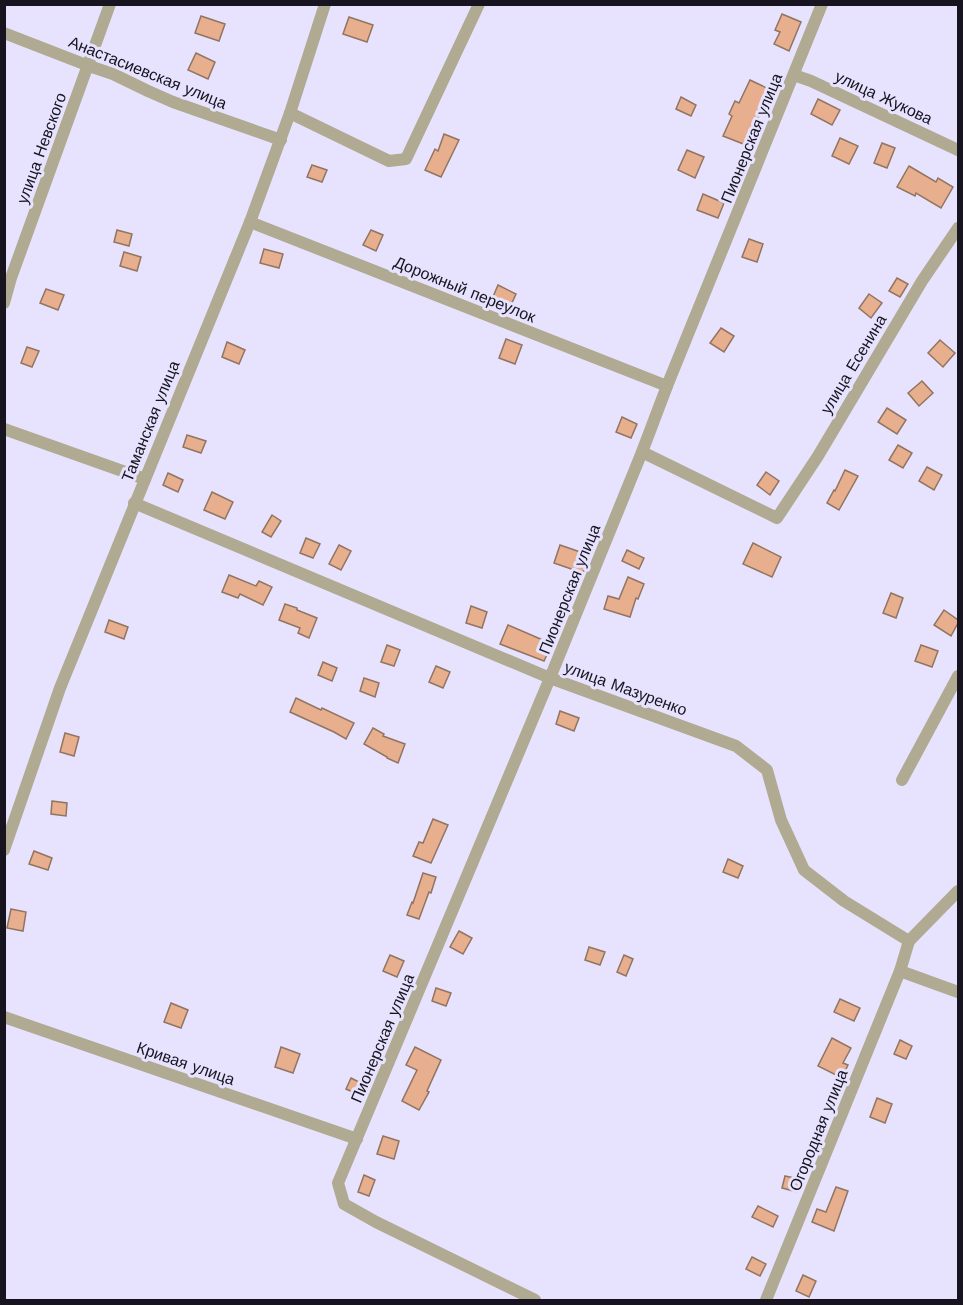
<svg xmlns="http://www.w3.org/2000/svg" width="963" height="1305" viewBox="0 0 963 1305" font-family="'Work Sans',sans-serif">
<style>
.building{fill:#e7af8d;stroke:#917461;stroke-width:1.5}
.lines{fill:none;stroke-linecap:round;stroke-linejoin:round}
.minor{stroke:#afaa91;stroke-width:12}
.labels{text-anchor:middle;stroke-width:6;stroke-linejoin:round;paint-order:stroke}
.street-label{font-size:16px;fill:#171420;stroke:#e7e3fe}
</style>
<rect width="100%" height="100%" fill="#e7e3fe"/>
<!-- building -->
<g class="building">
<path d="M 782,14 L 801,22 L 789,51 L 774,44 L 780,32 L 775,30 Z"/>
<path d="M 201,16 L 225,24 L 219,41 L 195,33 Z"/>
<path d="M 349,17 L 373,25 L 367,42 L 343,34 Z"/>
<path d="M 196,53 L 215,62 L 208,79 L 188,70 Z"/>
<path d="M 750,80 L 773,91 L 768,103 L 765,102 L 746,145 L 723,136 L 732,116 L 729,114 L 735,101 L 739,103 Z"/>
<path d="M 681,97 L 696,105 L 691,116 L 676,109 Z"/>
<path d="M 818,99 L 840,110 L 832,125 L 811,114 Z"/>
<path d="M 444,134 L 459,140 L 441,177 L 425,170 L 435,149 L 438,151 Z"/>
<path d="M 840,138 L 858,146 L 849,164 L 832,156 Z"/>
<path d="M 882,143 L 895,148 L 887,168 L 874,163 Z"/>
<path d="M 687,150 L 704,157 L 695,178 L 678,170 Z"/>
<path d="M 312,165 L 327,170 L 322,182 L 307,177 Z"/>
<path d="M 909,166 L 936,182 L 938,178 L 953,187 L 941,208 L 916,193 L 915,196 L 897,187 Z"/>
<path d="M 703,194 L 724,203 L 718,218 L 697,210 Z"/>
<path d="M 117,230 L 132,234 L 129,246 L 114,242 Z"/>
<path d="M 371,230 L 383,235 L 376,251 L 363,245 Z"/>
<path d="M 749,239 L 763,244 L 757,262 L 742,257 Z"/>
<path d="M 264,249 L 283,254 L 279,268 L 260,263 Z"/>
<path d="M 124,252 L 141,257 L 137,271 L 120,266 Z"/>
<path d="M 897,278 L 908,284 L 900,297 L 889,291 Z"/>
<path d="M 498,285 L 516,294 L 510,307 L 492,299 Z"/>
<path d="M 46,289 L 64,295 L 58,310 L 40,303 Z"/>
<path d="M 869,294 L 882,303 L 871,318 L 859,308 Z"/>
<path d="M 721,328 L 734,336 L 724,352 L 710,343 Z"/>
<path d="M 506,339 L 522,345 L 515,364 L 499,358 Z"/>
<path d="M 940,340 L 955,353 L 943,367 L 928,353 Z"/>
<path d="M 227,342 L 245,350 L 239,364 L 222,357 Z"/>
<path d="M 27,347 L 39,351 L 32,367 L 21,363 Z"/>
<path d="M 922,381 L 933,393 L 919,406 L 908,393 Z"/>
<path d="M 887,408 L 906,420 L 897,434 L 878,422 Z"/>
<path d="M 622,417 L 637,424 L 631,438 L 616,432 Z"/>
<path d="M 187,435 L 206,441 L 201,453 L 183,447 Z"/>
<path d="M 898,445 L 912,453 L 903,468 L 889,460 Z"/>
<path d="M 927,467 L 942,475 L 934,490 L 919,481 Z"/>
<path d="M 845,470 L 858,476 L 839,510 L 827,503 L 834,490 L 835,491 Z"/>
<path d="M 766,472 L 779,481 L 770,495 L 757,485 Z"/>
<path d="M 168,473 L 183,480 L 178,492 L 163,485 Z"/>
<path d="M 212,492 L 233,502 L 225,519 L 204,510 Z"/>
<path d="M 272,515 L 281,521 L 271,537 L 262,532 Z"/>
<path d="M 306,538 L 320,544 L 313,558 L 300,553 Z"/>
<path d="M 753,543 L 781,557 L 772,577 L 743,564 Z"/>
<path d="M 339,545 L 351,551 L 341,570 L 329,564 Z"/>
<path d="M 560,545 L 589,555 L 583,573 L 554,563 Z"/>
<path d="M 627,550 L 644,558 L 639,569 L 622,561 Z"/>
<path d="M 229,575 L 256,586 L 259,581 L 272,587 L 263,605 L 240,594 L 238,598 L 222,592 Z"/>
<path d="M 628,577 L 644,584 L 638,599 L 636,598 L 630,617 L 604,609 L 608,596 L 619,599 Z"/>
<path d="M 891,593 L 903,598 L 896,618 L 883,613 Z"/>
<path d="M 285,604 L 297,608 L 297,610 L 317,618 L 309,638 L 298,633 L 300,628 L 279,620 Z"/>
<path d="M 471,606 L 487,612 L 482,628 L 466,623 Z"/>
<path d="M 944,610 L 958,620 L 958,623 L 951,636 L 934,625 Z"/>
<path d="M 109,620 L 128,627 L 124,639 L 105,632 Z"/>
<path d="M 508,625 L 552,644 L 544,661 L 500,644 Z"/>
<path d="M 387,645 L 400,650 L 394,666 L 381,662 Z"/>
<path d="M 921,645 L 938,651 L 932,667 L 915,661 Z"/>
<path d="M 323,662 L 337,668 L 332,681 L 318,675 Z"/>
<path d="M 436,666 L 450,672 L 443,688 L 429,682 Z"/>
<path d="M 364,678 L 379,683 L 375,697 L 360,691 Z"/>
<path d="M 296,698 L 321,710 L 322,708 L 354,723 L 346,739 L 334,732 L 290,712 Z"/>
<path d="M 560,711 L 579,718 L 574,731 L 556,724 Z"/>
<path d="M 373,728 L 384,734 L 383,736 L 405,744 L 398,763 L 387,758 L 387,757 L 364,744 Z"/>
<path d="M 65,733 L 79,737 L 74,756 L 60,752 Z"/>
<path d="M 52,801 L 67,803 L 66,816 L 51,814 Z"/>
<path d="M 433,819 L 448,825 L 431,863 L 413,856 L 419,842 L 423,843 Z"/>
<path d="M 34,851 L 52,858 L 48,870 L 29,864 Z"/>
<path d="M 728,859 L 743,866 L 738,878 L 723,872 Z"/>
<path d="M 423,873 L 436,877 L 431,893 L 429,892 L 419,919 L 407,915 L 412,902 L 413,903 Z"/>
<path d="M 11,909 L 26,912 L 23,931 L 7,928 Z"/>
<path d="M 459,931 L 472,938 L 463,954 L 450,947 Z"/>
<path d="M 589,947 L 605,952 L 600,965 L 585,960 Z"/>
<path d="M 390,955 L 404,961 L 397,977 L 383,971 Z"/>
<path d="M 624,955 L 633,959 L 626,976 L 617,972 Z"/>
<path d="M 436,988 L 451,993 L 446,1006 L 432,1001 Z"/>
<path d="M 840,999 L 860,1008 L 854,1021 L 834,1012 Z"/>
<path d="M 171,1003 L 188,1010 L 181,1028 L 164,1022 Z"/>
<path d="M 832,1038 L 851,1048 L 843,1063 L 848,1065 L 842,1078 L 818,1066 Z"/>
<path d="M 900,1040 L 912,1046 L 906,1059 L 894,1054 Z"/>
<path d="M 281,1047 L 300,1054 L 293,1073 L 275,1067 Z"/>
<path d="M 415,1047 L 441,1060 L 427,1091 L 429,1092 L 419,1110 L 402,1101 L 417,1070 L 406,1065 Z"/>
<path d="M 351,1078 L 369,1087 L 364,1097 L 346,1089 Z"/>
<path d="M 877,1098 L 892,1104 L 885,1123 L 870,1117 Z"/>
<path d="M 383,1136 L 399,1141 L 394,1159 L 377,1154 Z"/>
<path d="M 364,1175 L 375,1180 L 369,1196 L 358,1192 Z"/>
<path d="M 785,1176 L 800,1179 L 797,1192 L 782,1188 Z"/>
<path d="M 836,1187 L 848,1191 L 834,1231 L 812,1222 L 817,1209 L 826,1212 Z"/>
<path d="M 758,1206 L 778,1216 L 773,1227 L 752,1217 Z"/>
<path d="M 752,1257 L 766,1264 L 760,1276 L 746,1269 Z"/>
<path d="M 803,1275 L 816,1281 L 809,1297 L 796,1291 Z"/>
</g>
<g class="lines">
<!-- minor -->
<g class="minor">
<path d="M 4,33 L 89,66 L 113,74 L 148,91 L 173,102 L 281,140"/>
<path d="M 794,75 L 811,81 L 958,150"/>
<path d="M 290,113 L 389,161 L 406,159 L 479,4"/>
<path d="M 250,222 L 667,386"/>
<path d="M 4,303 L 11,278 L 110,4"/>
<path d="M 4,429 L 145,479"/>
<path d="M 642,452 L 777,518 L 818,456 L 922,281 L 958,228"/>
<path d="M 134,503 L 550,678 L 736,746 L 767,770 L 781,820 L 804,870 L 844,901 L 909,941 L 900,971 L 958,992"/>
<path d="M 902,780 L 958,676"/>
<path d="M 4,850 L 60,688 L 250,222 L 290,113 L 325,4"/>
<path d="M 909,941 L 958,891"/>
<path d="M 4,1017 L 357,1139"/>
<path d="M 535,1300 L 376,1222 L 344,1204 L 338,1183 L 550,678 L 642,452 L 667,386 L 822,4"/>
<path d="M 766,1300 L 900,971"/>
</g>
</g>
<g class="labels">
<!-- street labels -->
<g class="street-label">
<text transform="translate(148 72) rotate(22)" y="6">Анастасиевская улица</text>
<text transform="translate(884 97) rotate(25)" y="6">улица Жукова</text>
<text transform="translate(751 138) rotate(-68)" y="6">Пионерская улица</text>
<text transform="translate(41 148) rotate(-70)" y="6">улица Невского</text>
<text transform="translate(465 289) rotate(22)" y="6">Дорожный переулок</text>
<text transform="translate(853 364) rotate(-59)" y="6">улица Есенина</text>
<text transform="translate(150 421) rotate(-68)" y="6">Таманская улица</text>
<text transform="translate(569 589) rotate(-68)" y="6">Пионерская улица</text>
<text transform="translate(626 688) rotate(20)" y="6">улица Мазуренко</text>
<text transform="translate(382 1038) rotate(-67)" y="6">Пионерская улица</text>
<text transform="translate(186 1063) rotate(19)" y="6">Кривая улица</text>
<text transform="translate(818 1130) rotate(-68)" y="6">Огородная улица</text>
</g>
</g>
<!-- border -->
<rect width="963" height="1305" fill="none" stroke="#171420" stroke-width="12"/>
</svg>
